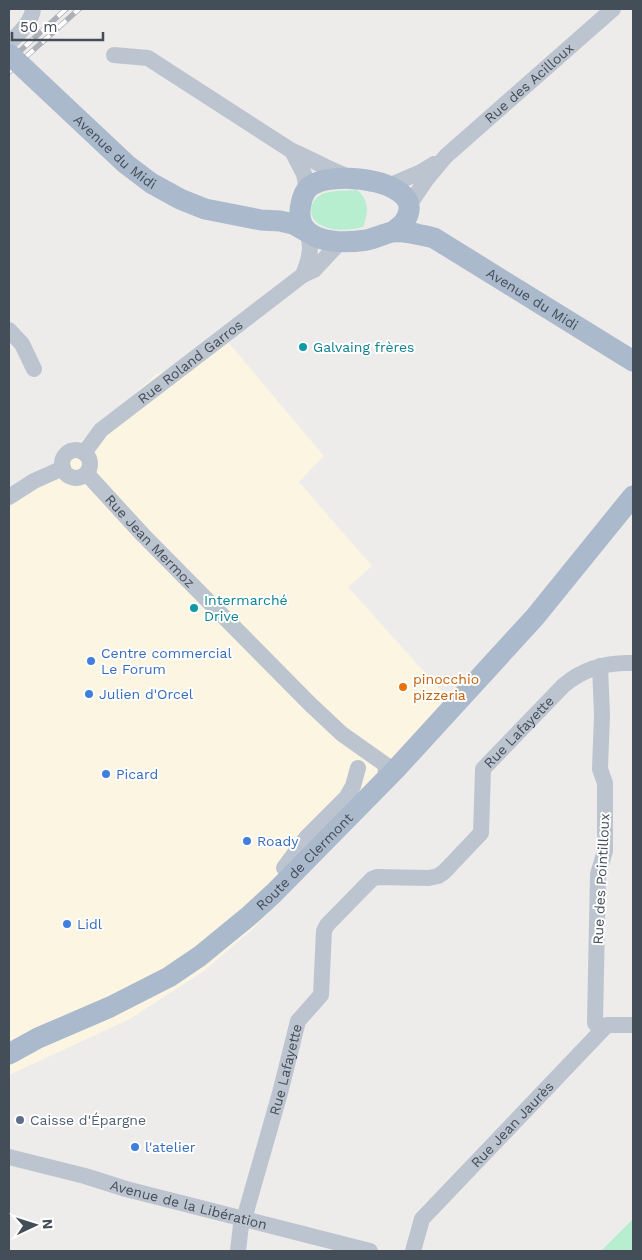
<svg xmlns="http://www.w3.org/2000/svg" width="642" height="1260" viewBox="0 0 642 1260" font-family="'Work Sans',sans-serif">
<style>
.commercial{fill:#fbf5e2}
.green{fill:#b7eecf}
.lines{fill:none;stroke-linecap:round;stroke-linejoin:round}
.minor{stroke:#bcc5cf;stroke-width:16}
.major{stroke:#aab9cc;stroke-width:21}
.rail-casing{stroke:#adb0b6;stroke-width:5.5}
.rail{stroke:#fff;stroke-width:4;stroke-dasharray:11;stroke-linecap:butt}
.major-bridge{stroke:#aab9cc;stroke-width:21}
.culture-dot{fill:#0f9aa8;stroke:#fff;stroke-width:2}
.shop-dot{fill:#3f7fe0;stroke:#fff;stroke-width:2}
.food-dot{fill:#e8710a;stroke:#fff;stroke-width:2}
.service-dot{fill:#5c6f8a;stroke:#fff;stroke-width:2}
.labels{text-anchor:middle;stroke-width:4;stroke-linejoin:round;paint-order:stroke}
.street-label{font-size:14px;fill:#444e59;stroke:#fff}
.culture-label{font-size:14px;fill:#0d838f;stroke:#fff;text-anchor:start}
.shop-label{font-size:14px;fill:#366cbe;stroke:#fff;text-anchor:start}
.food-label{font-size:14px;fill:#c56008;stroke:#fff;text-anchor:start}
.service-label{font-size:14px;fill:#4e5e75;stroke:#fff;text-anchor:start}
</style>
<rect width="100%" height="100%" fill="#eeebeb"/>
<!-- commercial -->
<path class="commercial" d="M 228,342 L 324,456 L 299,482 L 372,566 L 348,587 L 456,707 L 256,926 L 204,971 L 130,1019 L 9,1075 L 9,505 L 157,374 Z"/>
<!-- green -->
<g class="green">
<path d="M 357,190 C 369,199 369,213 363,227 C 351,230 333,232 321,225 C 305,217 310,198 325,193 C 335,190 346,191 357,190 Z"/>
<path d="M 633,1219 L 633,1251 L 601,1251 Z"/>
</g>
<g class="lines">
<!-- minor -->
<g class="minor">
<path d="M 9,43 C 18,35 32,21 33,9"/>
<path d="M 114,55 L 148,58 L 292,151 L 304,174 L 307,190"/>
<path d="M 292,151 C 312,159 329,170 349,177"/>
<path d="M 388,186 L 421,172 L 434,164"/>
<path id="s1" d="M 409,205 L 426,180 L 446,156 L 613,9"/>
<path d="M 303,275 C 309,260 313,247 307,232"/>
<path d="M 9,330 L 22,344 L 34,369"/>
<circle cx="76" cy="464" r="14"/>
<path id="s2" d="M 84,453 L 101,430 L 303,275 L 314,270 L 341,241"/>
<path id="s3" d="M 87,474 L 143,535 L 310,704 L 342,734 L 386,765 L 385,780"/>
<path d="M 9,497 L 34,481 L 63,468"/>
<path d="M 600,666 L 602,715 L 600,769 L 605,783 L 605,851 L 598,874 L 595,1023 L 601,1031"/>
<path d="M 284,868 L 306,838 L 346,798 L 353,786 L 358,768"/>
<path id="s4" d="M 9,1157 L 85,1176 L 126,1189 L 370,1251"/>
<path id="s5" d="M 238,1251 L 241,1225 L 246,1212 L 280,1093 L 298,1021 L 321,995 L 324,931 L 327,925 L 372,879 L 377,877 L 429,878 L 438,876 L 444,872 L 481,833 L 483,769 L 564,685 C 584,668 608,662 633,663"/>
<path id="s6" d="M 413,1251 L 422,1219 L 607,1025 L 633,1025"/>
</g>
<!-- major -->
<g class="major">
<path id="s7" d="M 26,70 L 126,164 L 151,183 L 180,199 L 205,209 L 261,220 L 280,221 L 293,224 L 307,232"/>
<path id="s8" d="M 393,232 C 396,229 401,226 404,222 C 433,182 333,167 309,187 C 305,191 302,198 301,204 C 292,244 340,244 367,240 C 375,238 384,234 392,232 C 406,230 420,235 434,238 L 633,361"/>
<path id="s9" d="M 9,1054 L 38,1038 L 110,1007 L 169,977 L 200,956 L 250,915 L 274,893 L 395,770 L 535,617 L 633,496"/>
</g>
<!-- rail casing -->
<g class="rail-casing">
<g id="rail">
<path d="M 9,61 L 66,9"/>
<path d="M 9,72 L 79,9"/>
</g>
</g>
<!-- rail -->
<use href="#rail" class="rail"/>
<!-- major-bridge -->
<path class="major-bridge" d="M 9,54 L 26,70"/>
</g>
<!-- markers -->
<g class="culture-dot">
<circle cx="303" cy="347" r="5"/>
<circle cx="194" cy="608" r="5"/>
</g>
<g class="shop-dot">
<circle cx="91" cy="661" r="5"/>
<circle cx="89" cy="694" r="5"/>
<circle cx="106" cy="774" r="5"/>
<circle cx="247" cy="841" r="5"/>
<circle cx="67" cy="924" r="5"/>
<circle cx="135" cy="1147" r="5"/>
</g>
<circle class="food-dot" cx="403" cy="687" r="5"/>
<circle class="service-dot" cx="20" cy="1120" r="5"/>
<g class="labels">
<!-- street labels -->
<g class="street-label">
<text dy="5" stroke="none"><textPath href="#s1" startOffset="172">Rue des Acilloux</textPath></text>
<text dy="5" stroke="none"><textPath href="#s7" startOffset="121">Avenue du Midi</textPath></text>
<text dy="5" stroke="none"><textPath href="#s8" startOffset="439">Avenue du Midi</textPath></text>
<text dy="5" stroke="none"><textPath href="#s2" startOffset="141">Rue Roland Garros</textPath></text>
<text dy="5" stroke="none"><textPath href="#s3" startOffset="92">Rue Jean Mermoz</textPath></text>
<text dy="5" stroke="none"><textPath href="#s5" startOffset="651">Rue Lafayette</textPath></text>
<text dy="5" stroke="none"><textPath href="#s9" startOffset="356">Route de Clermont</textPath></text>
<text transform="translate(601 879) rotate(-87)" y="5">Rue des Pointilloux</text>
<text dy="5" stroke="none"><textPath href="#s5" startOffset="188">Rue Lafayette</textPath></text>
<text dy="5" stroke="none"><textPath href="#s6" startOffset="164">Rue Jean Jaurès</textPath></text>
<text dy="5" stroke="none"><textPath href="#s4" startOffset="186">Avenue de la Libération</textPath></text>
</g>
<!-- culture labels -->
<g class="culture-label">
<text x="313" y="352">Galvaing frères</text>
<text x="204" y="605">Intermarché<tspan x="204" dy="16">Drive</tspan></text>
</g>
<!-- shop labels -->
<g class="shop-label">
<text x="101" y="658">Centre commercial<tspan x="101" dy="16">Le Forum</tspan></text>
<text x="99" y="699">Julien d'Orcel</text>
<text x="116" y="779">Picard</text>
<text x="257" y="846">Roady</text>
<text x="77" y="929">Lidl</text>
<text x="145" y="1152">l'atelier</text>
</g>
<!-- food labels -->
<g class="food-label">
<text x="413" y="684">pinocchio<tspan x="413" dy="16">pizzeria</tspan></text>
</g>
<!-- service labels -->
<g class="service-label">
<text x="30" y="1125">Caisse d'Épargne</text>
</g>
</g>
<!-- border -->
<rect width="642" height="1260" fill="none" stroke="#444e59" stroke-width="20"/>
<!-- north arrow -->
<g transform="translate(35 1225) rotate(86)" stroke="#ffffff" stroke-width="4" paint-order="stroke">
<path d="M0-4L9 19L0 12L-9 19Z" fill="#444e59"/>
<text y="-8" font-size="14" font-weight="bold" text-anchor="middle" fill="#444e59">N</text>
</g>
<!-- scale -->
<path d="M12 32v8h91v-8" fill="none" stroke="#444e59" stroke-width="2.5"/>
<text x="20" y="32" font-size="15" fill="#444e59" stroke="#ffffff" stroke-width="4" paint-order="stroke">50 m</text>
</svg>
